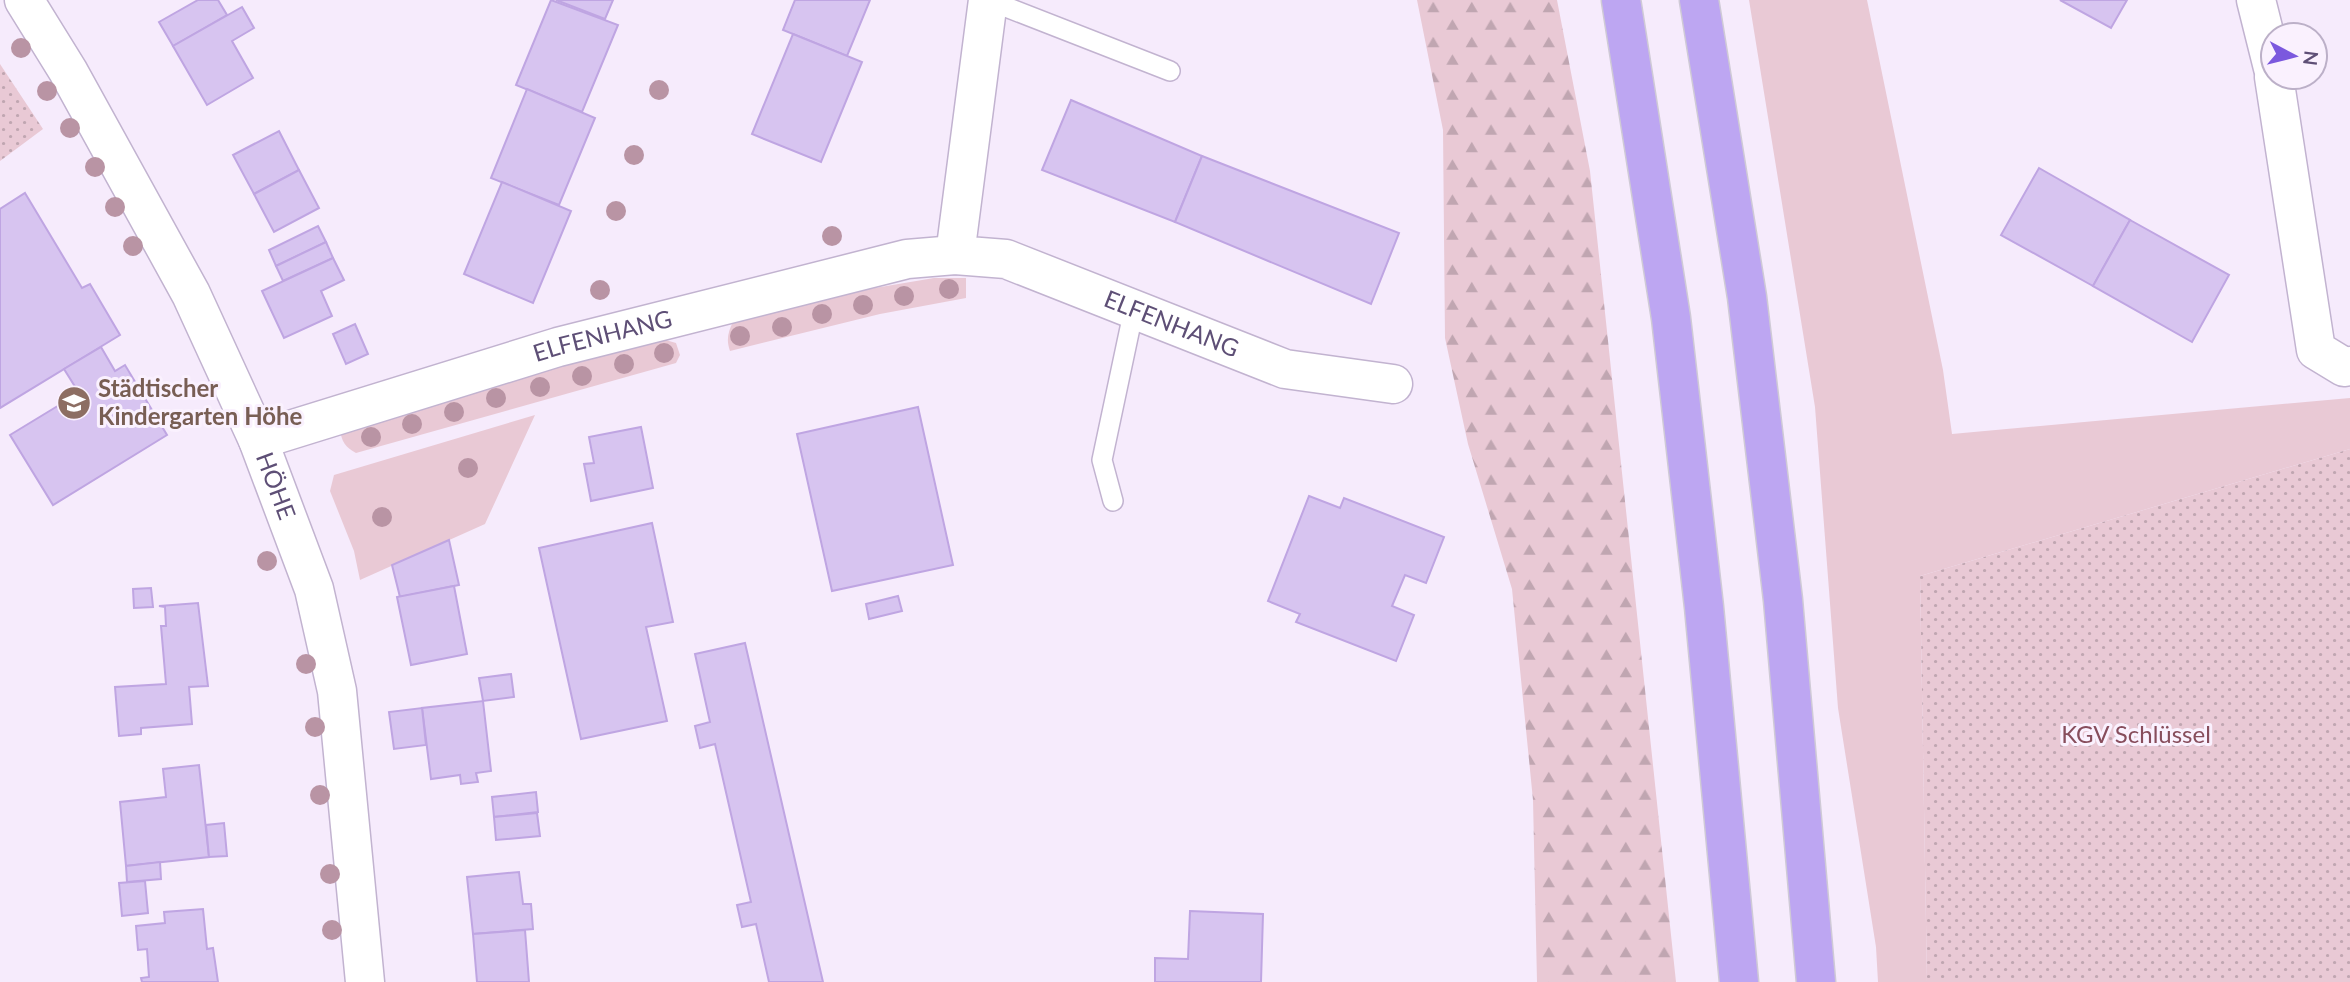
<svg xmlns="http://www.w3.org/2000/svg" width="2350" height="982" viewBox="0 0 2350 982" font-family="Lato,sans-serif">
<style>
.grass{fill:#e9c9d5}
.forest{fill:url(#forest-firs)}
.park{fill:url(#park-dots)}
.building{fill:#d7c4f0;stroke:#bfa5e2;stroke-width:2}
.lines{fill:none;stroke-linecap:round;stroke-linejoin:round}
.service-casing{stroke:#c2b3d0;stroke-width:22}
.minor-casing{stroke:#c2b3d0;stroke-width:41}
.motorway-casing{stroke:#cfcad6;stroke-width:41}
.service{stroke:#fff;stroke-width:19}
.minor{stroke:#fff;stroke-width:38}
.motorway{stroke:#bda6f2;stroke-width:38}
.tree{fill:#b994a4}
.labels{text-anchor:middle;stroke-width:6;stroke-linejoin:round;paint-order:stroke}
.street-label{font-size:24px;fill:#5e4f76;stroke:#faf1fe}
.education-label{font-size:24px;font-weight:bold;fill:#785e54;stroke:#faf1fe;text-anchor:start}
.park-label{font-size:24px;fill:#874d5c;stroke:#faf1fe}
</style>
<defs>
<pattern id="forest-firs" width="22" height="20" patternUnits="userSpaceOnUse" patternTransform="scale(1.75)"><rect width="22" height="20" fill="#e9c9d5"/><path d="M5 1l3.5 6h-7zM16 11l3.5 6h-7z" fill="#c0a6b1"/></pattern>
<pattern id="park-dots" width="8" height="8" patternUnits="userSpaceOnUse" patternTransform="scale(1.75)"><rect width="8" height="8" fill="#e9c9d5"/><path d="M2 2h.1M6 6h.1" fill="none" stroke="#c0a6b1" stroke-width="1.8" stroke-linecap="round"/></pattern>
</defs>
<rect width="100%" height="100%" fill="#f6ebfc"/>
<!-- grass -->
<g class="grass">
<path d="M 1749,0 L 1867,0 L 1943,370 L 1952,434 L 2350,398 L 2350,449 L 1920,576 L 1927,982 L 1878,982 L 1876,947 L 1838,708 L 1815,407 Z"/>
<path d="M 934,278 L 966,278 L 966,298 L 880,314 L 730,351 C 726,340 728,332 733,322 L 857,291 Z"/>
<path d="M 662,339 L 676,343 L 680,355 L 676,363 L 356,453 C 345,447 342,442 340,430 L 550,367 Z"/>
<path d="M 535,415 L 485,524 L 360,580 L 354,551 L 330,491 L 334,475 Z"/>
</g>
<!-- forest -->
<path class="forest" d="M 1417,0 L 1557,0 L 1590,171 L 1676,982 L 1537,982 L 1533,800 L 1512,589 L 1468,444 L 1445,338 L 1443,130 Z"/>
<!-- park -->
<g class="park">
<path d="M 0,64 L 43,129 L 0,161 Z"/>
<path d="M 2350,449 L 2350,982 L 1927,982 L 1920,576 Z"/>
</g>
<!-- building -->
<g class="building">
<path d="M 198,0 L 218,0 L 227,15 L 173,46 L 159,22 Z"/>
<path d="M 551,0 L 618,25 L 582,112 L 516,85 Z"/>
<path d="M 556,0 L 613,0 L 605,19 Z"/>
<path d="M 795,0 L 870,0 L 847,56 L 783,30 Z"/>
<path d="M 2060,0 L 2127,0 L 2111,28 Z"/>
<path d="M 242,7 L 254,28 L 232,41 L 253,78 L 207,105 L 173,46 Z"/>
<path d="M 793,34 L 862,62 L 821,162 L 752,134 Z"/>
<path d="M 527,89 L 595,118 L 559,205 L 491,178 Z"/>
<path d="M 1071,100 L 1202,156 L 1175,222 L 1042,170 Z"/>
<path d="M 279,131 L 299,170 L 254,194 L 233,155 Z"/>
<path d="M 1202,156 L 1399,233 L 1371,304 L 1175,222 Z"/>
<path d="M 2039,168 L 2130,220 L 2093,286 L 2001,235 Z"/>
<path d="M 299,170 L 319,208 L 274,232 L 254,194 Z"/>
<path d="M 502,182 L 571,211 L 533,303 L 464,274 Z"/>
<path d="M 25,193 L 82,288 L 90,284 L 120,335 L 0,408 L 0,209 Z"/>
<path d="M 2130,220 L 2229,275 L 2192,342 L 2093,286 Z"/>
<path d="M 318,226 L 326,242 L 276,266 L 269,250 Z"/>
<path d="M 326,242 L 333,258 L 283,281 L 276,266 Z"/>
<path d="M 333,258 L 344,280 L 321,291 L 332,316 L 284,338 L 262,291 Z"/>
<path d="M 355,324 L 368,354 L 346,364 L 333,334 Z"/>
<path d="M 101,347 L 115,371 L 125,365 L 167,435 L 53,505 L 10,435 L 79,393 L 64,369 Z"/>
<path d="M 918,407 L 953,565 L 832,591 L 797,434 Z"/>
<path d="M 641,427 L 653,488 L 591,501 L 584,464 L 594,463 L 589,437 Z"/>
<path d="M 1309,496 L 1340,508 L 1344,498 L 1444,537 L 1426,583 L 1405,575 L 1392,606 L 1414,615 L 1396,661 L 1296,622 L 1300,614 L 1268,601 Z"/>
<path d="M 652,523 L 673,622 L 646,627 L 667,721 L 581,739 L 539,548 Z"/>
<path d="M 449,540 L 459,585 L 400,597 L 392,565 Z"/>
<path d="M 454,586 L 467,654 L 411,665 L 397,597 Z"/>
<path d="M 151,588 L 153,607 L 134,608 L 133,589 Z"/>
<path d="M 898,596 L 902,611 L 869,619 L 866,604 Z"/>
<path d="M 198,603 L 208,686 L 189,687 L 192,724 L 141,728 L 141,734 L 119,736 L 115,687 L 166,684 L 161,626 L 166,626 L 165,607 L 159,606 Z"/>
<path d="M 745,643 L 823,982 L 769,982 L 756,924 L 742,927 L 737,905 L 751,902 L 715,744 L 700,748 L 695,726 L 710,722 L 695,654 Z"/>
<path d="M 511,674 L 514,697 L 483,701 L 479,678 Z"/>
<path d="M 483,701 L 491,771 L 476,773 L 478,782 L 461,784 L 460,775 L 431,779 L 422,708 Z"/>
<path d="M 422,708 L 426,745 L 394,749 L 389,712 Z"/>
<path d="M 199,765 L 209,857 L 126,866 L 120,802 L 166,797 L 163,769 Z"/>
<path d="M 536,792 L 538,812 L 494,817 L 492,797 Z"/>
<path d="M 537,813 L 540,836 L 496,840 L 494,817 Z"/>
<path d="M 224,823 L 227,856 L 209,857 L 206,825 Z"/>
<path d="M 160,862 L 161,879 L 127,882 L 126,866 Z"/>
<path d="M 519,872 L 523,904 L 531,904 L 533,929 L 473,934 L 467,877 Z"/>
<path d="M 145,881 L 148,913 L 122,916 L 119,883 Z"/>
<path d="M 203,909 L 207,949 L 213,948 L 218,982 L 142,982 L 141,978 L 149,977 L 147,949 L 138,950 L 136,926 L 165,923 L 164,912 Z"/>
<path d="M 1190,911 L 1263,914 L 1261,982 L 1155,982 L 1155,958 L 1188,959 Z"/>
<path d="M 525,930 L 529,982 L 477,982 L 473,934 Z"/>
</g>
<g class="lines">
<!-- service casing -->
<g class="service-casing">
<g id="service">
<path d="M 988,0 L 1170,71"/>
<path d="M 1113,501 L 1102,460 L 1134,309"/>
</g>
</g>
<!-- minor casing -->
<g class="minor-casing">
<g id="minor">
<path id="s1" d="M 24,0 L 68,71 L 191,294 L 258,440 L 314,589 L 337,691 L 365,982"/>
<path id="s2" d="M 988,0 L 955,255 L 1006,259 L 1285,369 L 1393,384"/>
<path d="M 2256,0 L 2273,68"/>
<path d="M 2274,77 L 2316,350 L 2344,367 L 2350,366"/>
<path id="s3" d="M 258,440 L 558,347 L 907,259 L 955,255"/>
</g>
</g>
<!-- motorway casing -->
<g class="motorway-casing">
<g id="motorway">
<path d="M 1621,0 L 1671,318 L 1704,607 L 1739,982"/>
<path d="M 1699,0 L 1747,297 L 1783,600 L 1816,982"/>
</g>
</g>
<!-- service -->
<use href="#service" class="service"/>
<!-- minor -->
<use href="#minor" class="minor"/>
<!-- motorway -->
<use href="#motorway" class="motorway"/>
</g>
<!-- trees -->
<g class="tree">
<circle cx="21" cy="48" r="10"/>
<circle cx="659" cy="90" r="10"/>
<circle cx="47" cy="91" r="10"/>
<circle cx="70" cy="128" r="10"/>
<circle cx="634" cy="155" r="10"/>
<circle cx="95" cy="167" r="10"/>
<circle cx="115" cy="207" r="10"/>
<circle cx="616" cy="211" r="10"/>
<circle cx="832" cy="236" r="10"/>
<circle cx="133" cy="246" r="10"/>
<circle cx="949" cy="289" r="10"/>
<circle cx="600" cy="290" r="10"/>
<circle cx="904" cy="296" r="10"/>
<circle cx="863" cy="305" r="10"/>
<circle cx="822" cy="314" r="10"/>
<circle cx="782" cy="327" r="10"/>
<circle cx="740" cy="336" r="10"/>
<circle cx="664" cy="353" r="10"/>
<circle cx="624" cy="364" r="10"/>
<circle cx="582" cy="376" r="10"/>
<circle cx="540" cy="387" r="10"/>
<circle cx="496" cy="398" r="10"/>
<circle cx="454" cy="412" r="10"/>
<circle cx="412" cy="424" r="10"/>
<circle cx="371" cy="437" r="10"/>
<circle cx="468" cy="468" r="10"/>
<circle cx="382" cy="517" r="10"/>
<circle cx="267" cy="561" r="10"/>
<circle cx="306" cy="664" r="10"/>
<circle cx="315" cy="727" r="10"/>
<circle cx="320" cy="795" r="10"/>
<circle cx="330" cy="874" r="10"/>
<circle cx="332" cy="930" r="10"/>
</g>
<!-- icons -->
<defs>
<g id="school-disc" transform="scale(1.75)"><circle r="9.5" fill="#8d6e63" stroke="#faf1fe"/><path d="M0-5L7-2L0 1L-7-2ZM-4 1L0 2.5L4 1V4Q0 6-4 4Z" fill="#fff"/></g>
</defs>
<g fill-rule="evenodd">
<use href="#school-disc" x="74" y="403"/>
</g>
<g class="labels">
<!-- street labels -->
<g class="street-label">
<text dy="8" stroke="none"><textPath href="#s2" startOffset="486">ELFENHANG</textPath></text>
<text dy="8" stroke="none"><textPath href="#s3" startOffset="360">ELFENHANG</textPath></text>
<text dy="8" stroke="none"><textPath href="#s1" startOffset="548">HÖHE</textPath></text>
</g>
<!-- education labels -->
<g class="education-label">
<text x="98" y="397">Städtischer<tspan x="98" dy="28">Kindergarten Höhe</tspan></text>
</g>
<!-- park labels -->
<g class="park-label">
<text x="2136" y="743">KGV Schlüssel</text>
</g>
</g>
<!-- north arrow -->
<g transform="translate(2294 56) rotate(97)"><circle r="33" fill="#faf1fe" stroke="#bcb0c8" stroke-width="2"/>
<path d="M0-5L12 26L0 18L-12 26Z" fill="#7b58de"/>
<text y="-10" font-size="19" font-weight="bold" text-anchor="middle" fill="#5e4f76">N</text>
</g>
</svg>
